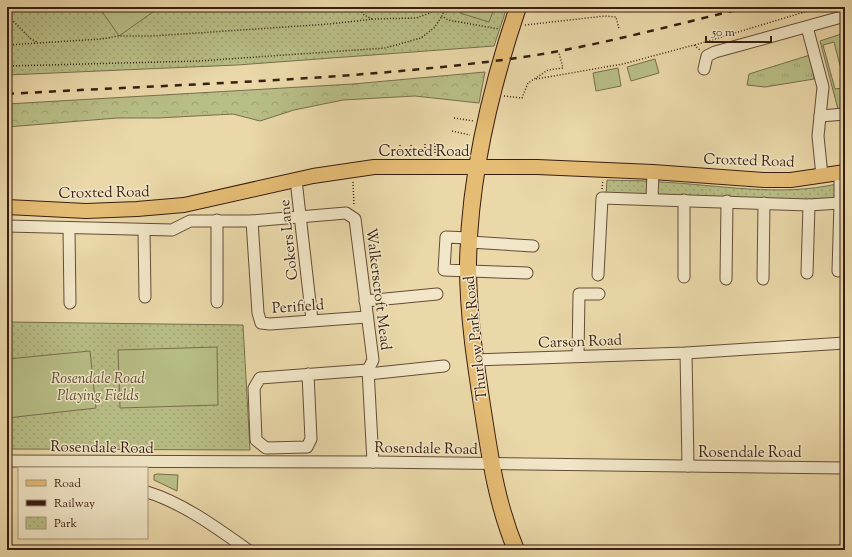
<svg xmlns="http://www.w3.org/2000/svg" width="852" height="557" viewBox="0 0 852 557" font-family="'Sorts Mill Goudy',serif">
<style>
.grass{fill:url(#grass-tufts);stroke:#786e4c}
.forest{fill:url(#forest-crowns);stroke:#786e4c}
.park{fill:url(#park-dots);stroke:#786e4c}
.garden{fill:#b8be86;stroke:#786e4c}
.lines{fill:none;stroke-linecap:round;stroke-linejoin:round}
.minor-casing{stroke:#644c37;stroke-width:13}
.major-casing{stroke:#381d11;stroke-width:16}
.highway-casing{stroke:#381d11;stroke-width:18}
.path{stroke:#381d11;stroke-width:1.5;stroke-dasharray:1 2;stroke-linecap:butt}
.minor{stroke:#f1e6c7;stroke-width:11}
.major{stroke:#e5bc74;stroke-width:14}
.highway{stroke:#e5bc74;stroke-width:16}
.rail{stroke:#381d11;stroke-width:2.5;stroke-dasharray:7 7;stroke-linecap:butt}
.labels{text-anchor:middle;stroke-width:3;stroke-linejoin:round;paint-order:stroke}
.street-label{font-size:15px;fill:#381d11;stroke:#f1e6c7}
.park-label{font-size:15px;font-style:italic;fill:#5e4d34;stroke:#f1e6c7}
</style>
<defs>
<pattern id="grass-tufts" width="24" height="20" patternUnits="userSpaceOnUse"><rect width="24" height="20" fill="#b8be86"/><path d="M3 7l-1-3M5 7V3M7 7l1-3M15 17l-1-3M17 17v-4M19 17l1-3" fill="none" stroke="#9fa373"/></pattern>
<pattern id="forest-crowns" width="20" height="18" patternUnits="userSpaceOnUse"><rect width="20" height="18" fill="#b8be86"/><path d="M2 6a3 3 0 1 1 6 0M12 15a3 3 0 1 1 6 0" fill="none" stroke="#9fa373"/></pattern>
<pattern id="park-dots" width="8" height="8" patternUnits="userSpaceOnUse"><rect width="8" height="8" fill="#b8be86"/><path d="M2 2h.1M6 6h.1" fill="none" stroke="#9fa373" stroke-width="1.8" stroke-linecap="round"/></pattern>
</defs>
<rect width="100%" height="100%" fill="#ead8a9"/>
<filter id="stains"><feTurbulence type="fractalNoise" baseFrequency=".005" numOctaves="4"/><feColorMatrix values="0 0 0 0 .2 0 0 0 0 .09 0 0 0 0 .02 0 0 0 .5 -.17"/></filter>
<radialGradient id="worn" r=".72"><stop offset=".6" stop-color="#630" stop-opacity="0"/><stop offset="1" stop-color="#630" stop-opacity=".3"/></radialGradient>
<!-- grass -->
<g class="grass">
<path d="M 843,20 L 845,20 L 845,85 L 834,42 L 823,45 L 835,89 L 842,88 L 845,108 L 838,109 L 820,41 L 844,33 Z"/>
<path d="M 810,55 L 814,79 L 765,87 L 747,85 L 749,74 Z"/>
</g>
<!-- forest -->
<path class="forest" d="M 485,72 L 479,103 L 415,96 L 343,100 L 294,110 L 260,121 L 233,114 L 158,118 L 117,118 L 7,127 L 7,104 L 353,84 Z"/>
<!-- park -->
<g class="park">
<path d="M 7,7 L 507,7 L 494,46 L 237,65 L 7,75 Z"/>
<path d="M 607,180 C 625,181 643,180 661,182 C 720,185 779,197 837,184 L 835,199 L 809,201 L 606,195 Z"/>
<path d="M 7,322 L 243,325 L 250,450 L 7,449 Z"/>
</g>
<!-- garden -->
<g class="garden">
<path d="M 99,7 L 160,7 L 119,36 Z"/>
<path d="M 462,7 L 487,7 L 494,9 L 489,22 L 460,13 Z"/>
<path d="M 655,59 L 659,73 L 631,81 L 627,67 Z"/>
<path d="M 618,68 L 621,86 L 596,91 L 593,73 Z"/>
<path d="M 217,347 L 218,405 L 120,408 L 118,350 Z"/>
<path d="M 90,351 L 96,408 L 7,418 L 7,359 Z"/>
<path d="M 157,474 L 178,475 L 177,491 L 154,480 L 154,475 Z"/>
<path d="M 7,545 L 45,550 L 7,550 Z"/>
</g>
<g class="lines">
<!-- minor casing -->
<g class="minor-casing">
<g id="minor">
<path d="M 807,27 L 823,87 L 818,136 L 822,176"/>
<path d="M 704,69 L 707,56 L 715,52 L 845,16"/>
<path d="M 820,116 L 845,114"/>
<path d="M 296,180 L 312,320"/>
<path d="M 652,199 L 653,172"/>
<path d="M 217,220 L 217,302"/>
<path d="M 252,221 L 258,313 L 261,323 L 270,324 L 367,317"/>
<path d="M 7,226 L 172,230 L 190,221 L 252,221 L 346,213 L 355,219 L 373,360 L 368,370 L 373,462"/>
<path d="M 69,228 L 70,303"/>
<path d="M 144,230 L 145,297"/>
<path d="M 470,238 L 446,237 L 444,270 L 527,273"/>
<path d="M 470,242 L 533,246"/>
<path d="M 838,271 L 840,203"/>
<path d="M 807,273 L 809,205"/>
<path d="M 598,275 L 602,198 L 809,205 L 840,203 L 840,172"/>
<path d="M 684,277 L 684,200"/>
<path d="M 726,279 L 727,201"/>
<path d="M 763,279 L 764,203"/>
<path d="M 365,301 L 437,294"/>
<path d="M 686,353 L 688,466"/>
<path d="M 578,356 L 579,294 L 599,294"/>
<path d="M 474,360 L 686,353 L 845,343"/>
<path d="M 308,374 L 311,439 L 307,447 L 266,448 L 256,440 L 254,388 L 260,378 L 368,370"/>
<path d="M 368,374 L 444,366"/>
<path d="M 7,461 L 373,462 L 845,468"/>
<path d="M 147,492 C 183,503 217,528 248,550"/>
</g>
</g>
<!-- major casing -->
<g class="major-casing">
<path id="major" d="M 7,207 L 86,211 L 137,209 L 184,205 L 313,176 L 374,167 L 537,167 L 653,172 L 764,180 L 791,180 L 845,172"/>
</g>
<!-- highway casing -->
<g class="highway-casing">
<path id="highway" d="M 516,550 C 498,507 491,464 484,418 C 476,367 468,317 468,265 C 469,180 491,87 518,7"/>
</g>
<!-- path -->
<g class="path">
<path d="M 358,7 L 364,15 L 372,19"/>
<path d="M 442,7 L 444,12"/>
<path d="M 445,7 L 442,16 L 448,20 L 499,29"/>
<path d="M 7,15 L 31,39 L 37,42"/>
<path d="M 525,25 L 605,16 L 616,17 L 619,29"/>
<path d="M 842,27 L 845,38"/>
<path d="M 7,45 L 101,39 L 118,36 L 153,36 L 329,24 L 374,19 L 416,18 L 430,13 L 435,7"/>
<path d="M 695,45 L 821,7"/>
<path d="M 7,66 L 199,61 L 385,48 L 421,38 L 434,28 L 442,16"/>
<path d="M 536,79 L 623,64 L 694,45 L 700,50"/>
<path d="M 504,96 L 522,98 L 528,83 L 548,70 L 563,68 L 559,53"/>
<path d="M 454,118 L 474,121"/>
<path d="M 452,131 L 470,135"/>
<path d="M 435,143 L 435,155"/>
<path d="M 425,144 L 425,156"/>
<path d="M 400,145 L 400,156"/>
<path d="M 411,145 L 412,156"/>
<path d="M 353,182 L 354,206"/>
<path d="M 602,189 L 603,180"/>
<path d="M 147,474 L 148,474"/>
</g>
<!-- minor -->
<use href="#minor" class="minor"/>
<!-- major -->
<use href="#major" class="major"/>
<!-- highway -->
<use href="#highway" class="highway"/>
<!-- rail -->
<path class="rail" d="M 7,94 C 177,84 348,81 517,58 C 594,47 673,25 749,7"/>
</g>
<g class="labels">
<!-- street labels -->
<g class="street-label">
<text x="424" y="156">Croxted Road</text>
<text transform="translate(749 160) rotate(2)" y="5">Croxted Road</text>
<text transform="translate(104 192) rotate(-1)" y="5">Croxted Road</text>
<text transform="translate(288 240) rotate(-96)" y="5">Cokers Lane</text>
<text transform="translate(379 289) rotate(83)" y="5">Walkerscroft Mead</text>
<text transform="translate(298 306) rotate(-4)" y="5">Perifield</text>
<text transform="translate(475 338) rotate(-96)" y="5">Thurlow Park Road</text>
<text transform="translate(580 341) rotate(-2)" y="5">Carson Road</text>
<text transform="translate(102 447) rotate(1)" y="5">Rosendale Road</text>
<text transform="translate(426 448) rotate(1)" y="5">Rosendale Road</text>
<text x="750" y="457">Rosendale Road</text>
</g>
<!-- park labels -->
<g class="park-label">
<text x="98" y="383">Rosendale Road<tspan x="98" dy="17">Playing Fields</tspan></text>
</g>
</g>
<!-- margin -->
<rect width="852" height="557" fill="none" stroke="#ead8a9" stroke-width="24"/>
<rect x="8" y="8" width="836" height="541" fill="none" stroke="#381d11" stroke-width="2"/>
<rect x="12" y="12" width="828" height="533" fill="none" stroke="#381d11"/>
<!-- legend -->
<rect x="18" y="467" width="130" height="72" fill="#f1e6c7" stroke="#a7967e"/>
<rect x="26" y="480" width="20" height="6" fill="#e5bc74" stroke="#a7967e"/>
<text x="54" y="487" font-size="12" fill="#381d11">Road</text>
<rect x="26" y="500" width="20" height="6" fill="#381d11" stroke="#a7967e"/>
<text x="54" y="507" font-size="12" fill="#381d11">Railway</text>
<rect x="26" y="517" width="20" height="12" fill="url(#park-dots)" stroke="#a7967e"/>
<text x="54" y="527" font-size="12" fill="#381d11">Park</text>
<!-- scale -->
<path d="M706 36v6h65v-6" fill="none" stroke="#381d11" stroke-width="2"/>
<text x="712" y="36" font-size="12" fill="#381d11" stroke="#f1e6c7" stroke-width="3" paint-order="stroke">50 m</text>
<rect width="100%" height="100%" filter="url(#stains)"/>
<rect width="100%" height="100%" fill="url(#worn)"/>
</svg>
